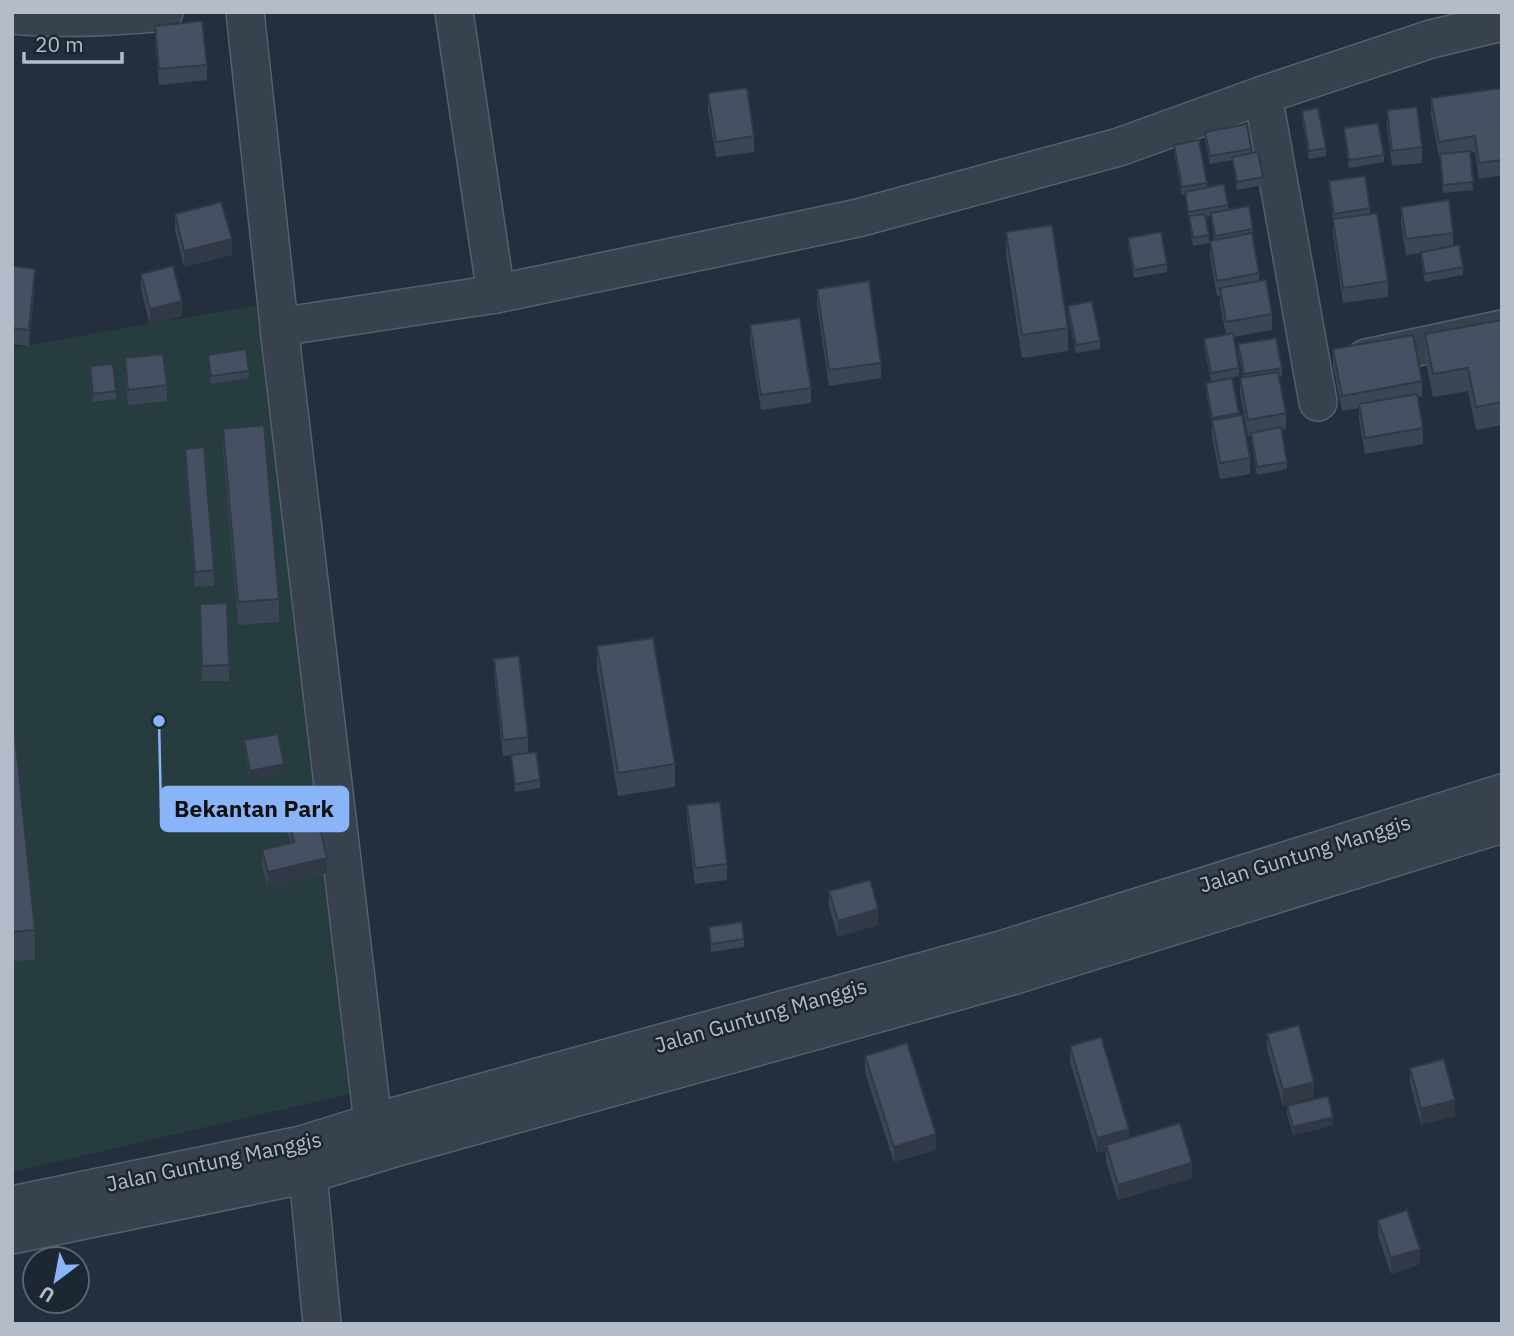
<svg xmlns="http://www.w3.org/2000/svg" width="1514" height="1336" viewBox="0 0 1514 1336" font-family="'IBM Plex Sans',sans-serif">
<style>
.green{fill:#263c3f}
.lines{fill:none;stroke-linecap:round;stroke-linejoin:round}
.minor-casing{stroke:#565f6c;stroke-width:40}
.minor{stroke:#38414e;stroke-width:37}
.wall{fill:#3b4654}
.shaded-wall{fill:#303945}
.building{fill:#455162;stroke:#303945;stroke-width:2}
.labels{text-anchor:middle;stroke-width:5;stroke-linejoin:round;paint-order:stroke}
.street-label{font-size:21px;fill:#b4bcc9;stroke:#1d2633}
.leader{fill:none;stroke:#8ab4f8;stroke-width:2.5}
.callout-dot{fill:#8ab4f8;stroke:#1d2633;stroke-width:2.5}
.callout{fill:#8ab4f8;stroke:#8ab4f8;stroke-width:2.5}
.callout-label{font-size:23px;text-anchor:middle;font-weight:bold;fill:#111}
</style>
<rect width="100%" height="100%" fill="#242f3e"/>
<!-- green -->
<path class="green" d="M 258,305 L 349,1094 L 12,1172 L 12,348 Z"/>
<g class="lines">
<!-- minor casing -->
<g class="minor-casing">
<g id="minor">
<path d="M 245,12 L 282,352"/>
<path d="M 454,12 L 496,294"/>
<path d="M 12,15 C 63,20 113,17 164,12"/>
<path d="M 1263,95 L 1318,402"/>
<path d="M 1366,358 L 1502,329"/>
<path d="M 373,1123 L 279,327 L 496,294 L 858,218 L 1119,147 L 1263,95 L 1431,39 L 1502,22"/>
<path d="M 308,1174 L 322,1324"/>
<path d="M 12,1205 L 301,1145 L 385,1119 L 1004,949 L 1502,793"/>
<path d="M 12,1235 L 308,1174 L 394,1148 L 1012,976 L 1502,824"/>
</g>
</g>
<!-- minor -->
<use href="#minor" class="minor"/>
</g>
<!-- wall -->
<g class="wall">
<path d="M 155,26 L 207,65 L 207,80 L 159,85 L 155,42 Z"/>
<path d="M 1502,91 L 1502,175 L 1479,179 L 1475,152 L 1470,153 L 1473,190 L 1443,193 L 1440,158 L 1439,158 L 1431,114 L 1431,98 Z"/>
<path d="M 708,93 L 754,136 L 754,152 L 716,157 L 708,109 Z"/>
<path d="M 1387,110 L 1422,147 L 1422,163 L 1392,166 L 1387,126 Z"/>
<path d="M 1302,111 L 1326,148 L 1326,156 L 1309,159 L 1302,119 Z"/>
<path d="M 1344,128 L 1384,155 L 1384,162 L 1349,168 L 1344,136 Z"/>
<path d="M 1205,132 L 1251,149 L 1251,153 L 1263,177 L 1263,185 L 1237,190 L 1232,160 L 1210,164 L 1205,140 Z"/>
<path d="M 1174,145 L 1207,183 L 1207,188 L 1228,205 L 1228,210 L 1253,229 L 1253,237 L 1259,273 L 1259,281 L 1272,314 L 1272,330 L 1233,337 L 1239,368 L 1239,376 L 1211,381 L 1204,347 L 1204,339 L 1226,335 L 1220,304 L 1220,296 L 1217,296 L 1210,256 L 1210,241 L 1214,240 L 1211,216 L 1206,217 L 1209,235 L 1209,243 L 1193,246 L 1185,195 L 1182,195 L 1174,153 Z"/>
<path d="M 1329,181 L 1370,208 L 1370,214 L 1388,281 L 1388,297 L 1343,303 L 1333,235 L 1333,219 L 1329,189 Z"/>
<path d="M 1401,207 L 1453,233 L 1453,246 L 1463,267 L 1463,275 L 1425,282 L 1421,260 L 1421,253 L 1406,255 L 1401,223 Z"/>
<path d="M 175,214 L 232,255 L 184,267 L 175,230 Z"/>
<path d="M 1006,232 L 1068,328 L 1068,351 L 1022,358 L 1006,255 Z"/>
<path d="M 1128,238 L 1167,264 L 1167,272 L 1134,278 L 1128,246 Z"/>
<path d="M 12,266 L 35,284 L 29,346 L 12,344 Z"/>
<path d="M 141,274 L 182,316 L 150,325 L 141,289 Z"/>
<path d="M 817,289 L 881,363 L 881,378 L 829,386 L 817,305 Z"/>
<path d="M 1068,306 L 1100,341 L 1100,349 L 1076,353 L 1068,314 Z"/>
<path d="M 1502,320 L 1502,425 L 1476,430 L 1468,391 L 1433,397 L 1425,357 L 1425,334 Z"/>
<path d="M 750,325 L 811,388 L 811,403 L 761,410 L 750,341 Z"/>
<path d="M 1238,344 L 1282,368 L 1282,376 L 1279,376 L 1286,413 L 1286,429 L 1281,430 L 1287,462 L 1287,469 L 1257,475 L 1251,441 L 1251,435 L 1248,436 L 1240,394 L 1240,378 L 1243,378 L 1238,352 Z"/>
<path d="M 1333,349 L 1422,381 L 1422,396 L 1417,397 L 1423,428 L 1423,444 L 1365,454 L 1359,419 L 1359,408 L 1342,411 L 1333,365 Z"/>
<path d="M 208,355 L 249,371 L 249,378 L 211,384 Z"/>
<path d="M 125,358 L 167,385 L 167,401 L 128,405 L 125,374 Z"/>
<path d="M 90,366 L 116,391 L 116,399 L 93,402 Z"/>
<path d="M 1206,383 L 1239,413 L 1250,458 L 1250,474 L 1220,479 L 1212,436 L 1212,426 L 1206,391 Z"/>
<path d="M 223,429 L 279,599 L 279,622 L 238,625 L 223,452 Z"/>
<path d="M 185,449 L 214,570 L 214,586 L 195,587 L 185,465 Z"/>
<path d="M 200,619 L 229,665 L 229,681 L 202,681 Z"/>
<path d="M 597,646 L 675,764 L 675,787 L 618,796 L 597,669 Z"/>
<path d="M 494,659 L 528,737 L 528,753 L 540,780 L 540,788 L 515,792 L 511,755 L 503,756 L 494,674 Z"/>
<path d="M 12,705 L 35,930 L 35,960 L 12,961 Z"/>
<path d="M 244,740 L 284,772 L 250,779 L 244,748 Z"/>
<path d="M 687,805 L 727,864 L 727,880 L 695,884 L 687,821 Z"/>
<path d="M 287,815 L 327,873 L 268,888 L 262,866 L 262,850 L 291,843 L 287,831 Z"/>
<path d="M 829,891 L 878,925 L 838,937 L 829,907 Z"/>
<path d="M 709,927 L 744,939 L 744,947 L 711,952 Z"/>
<path d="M 1267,1034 L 1314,1097 L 1283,1106 L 1267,1049 Z"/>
<path d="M 1070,1046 L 1129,1138 L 1192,1178 L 1118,1200 L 1106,1161 L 1106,1151 L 1097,1153 L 1070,1062 Z"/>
<path d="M 865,1056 L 936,1150 L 894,1162 L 865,1072 Z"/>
<path d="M 1410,1068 L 1455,1116 L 1421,1125 L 1410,1083 Z"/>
<path d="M 1287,1106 L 1333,1125 L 1293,1135 L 1287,1114 Z"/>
<path d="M 1378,1220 L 1420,1264 L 1391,1274 L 1378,1235 Z"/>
</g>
<!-- shaded-wall -->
<g class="shaded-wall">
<path d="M 232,239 L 232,255 L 184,267 L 184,251 Z"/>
<path d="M 35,269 L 35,284 L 29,346 L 29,330 Z"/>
<path d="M 182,301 L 182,316 L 150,325 L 150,309 Z"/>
<path d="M 284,764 L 284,772 L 250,779 L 250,771 Z"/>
<path d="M 327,858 L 327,873 L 268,888 L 268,872 Z"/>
<path d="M 878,909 L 878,925 L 838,937 L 838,921 Z"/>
<path d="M 1314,1082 L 1314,1097 L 1283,1106 L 1283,1090 Z"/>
<path d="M 1455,1100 L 1455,1116 L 1421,1125 L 1421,1109 Z"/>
<path d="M 1333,1117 L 1333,1125 L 1293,1135 L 1293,1127 Z"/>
<path d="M 1129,1129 L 1129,1145 L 1106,1145 L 1106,1151 L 1097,1153 L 1097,1138 Z"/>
<path d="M 936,1134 L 936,1150 L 894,1162 L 894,1147 Z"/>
<path d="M 1192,1163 L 1192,1178 L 1118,1200 L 1118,1185 Z"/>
<path d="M 1420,1249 L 1420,1264 L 1391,1274 L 1391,1258 Z"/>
</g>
<!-- building -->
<g class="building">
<path d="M 202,21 L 207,65 L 159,69 L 155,26 Z"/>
<path d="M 747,88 L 754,136 L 716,142 L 708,93 Z"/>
<path d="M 1501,88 L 1502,160 L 1479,163 L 1475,136 L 1439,142 L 1431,98 Z"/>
<path d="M 1417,107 L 1422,147 L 1392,151 L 1387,110 Z"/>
<path d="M 1318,108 L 1326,148 L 1309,151 L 1302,111 Z"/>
<path d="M 1378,123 L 1384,155 L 1349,160 L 1344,128 Z"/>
<path d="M 1247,124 L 1251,149 L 1210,156 L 1205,132 Z"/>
<path d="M 1199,140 L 1207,183 L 1182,187 L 1174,145 Z"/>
<path d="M 1470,151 L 1473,182 L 1443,185 L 1440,154 Z"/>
<path d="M 1258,152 L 1263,177 L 1237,182 L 1232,157 Z"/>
<path d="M 1365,176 L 1370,208 L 1334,214 L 1329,181 Z"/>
<path d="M 1224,184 L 1228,205 L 1188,212 L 1185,192 Z"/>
<path d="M 1449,200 L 1453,233 L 1406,239 L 1401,207 Z"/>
<path d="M 221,202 L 232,239 L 184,251 L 175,214 Z"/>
<path d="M 1249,206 L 1253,229 L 1215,236 L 1211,213 Z"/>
<path d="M 1377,213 L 1388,281 L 1343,288 L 1333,219 Z"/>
<path d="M 1205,214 L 1209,235 L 1193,238 L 1189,216 Z"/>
<path d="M 1052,225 L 1068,328 L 1022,335 L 1006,232 Z"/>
<path d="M 1161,232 L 1167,264 L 1134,270 L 1128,238 Z"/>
<path d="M 1252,233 L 1259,273 L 1217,281 L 1210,241 Z"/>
<path d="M 1459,245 L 1463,267 L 1425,274 L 1421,252 Z"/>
<path d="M 12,266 L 35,269 L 29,330 L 12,328 Z"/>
<path d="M 173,266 L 182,301 L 150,309 L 141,274 Z"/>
<path d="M 1266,280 L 1272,314 L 1226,322 L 1220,288 Z"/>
<path d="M 869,281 L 881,363 L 829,370 L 817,289 Z"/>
<path d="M 1092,301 L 1100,341 L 1076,345 L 1068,306 Z"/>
<path d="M 800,318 L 811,388 L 761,395 L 750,325 Z"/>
<path d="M 1502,320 L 1502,402 L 1476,407 L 1468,368 L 1433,374 L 1425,334 Z"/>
<path d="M 1233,333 L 1239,368 L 1211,373 L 1204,339 Z"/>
<path d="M 1413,335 L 1422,381 L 1342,396 L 1333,349 Z"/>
<path d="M 1276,338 L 1282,368 L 1244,374 L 1238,344 Z"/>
<path d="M 246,349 L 249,371 L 211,376 L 208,355 Z"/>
<path d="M 163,354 L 167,385 L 128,390 L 125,358 Z"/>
<path d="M 113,364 L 116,391 L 93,394 L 90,366 Z"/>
<path d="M 1278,372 L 1286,413 L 1248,420 L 1240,378 Z"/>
<path d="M 1232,378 L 1239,413 L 1212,418 L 1206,383 Z"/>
<path d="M 1417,394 L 1423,428 L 1365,438 L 1359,404 Z"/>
<path d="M 1242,415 L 1250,458 L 1220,463 L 1212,420 Z"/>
<path d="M 264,425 L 279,599 L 238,602 L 223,429 Z"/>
<path d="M 1281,427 L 1287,462 L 1257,467 L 1251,433 Z"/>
<path d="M 204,447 L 214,570 L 195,572 L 185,449 Z"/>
<path d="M 227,603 L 229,665 L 202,666 L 200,604 Z"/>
<path d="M 653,638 L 675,764 L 618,773 L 597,646 Z"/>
<path d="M 519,656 L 528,737 L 503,740 L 494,659 Z"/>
<path d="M 12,705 L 35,930 L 12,932 Z"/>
<path d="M 278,734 L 284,764 L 250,771 L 244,740 Z"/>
<path d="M 536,752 L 540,780 L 515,784 L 511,755 Z"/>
<path d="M 720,802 L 727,864 L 695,868 L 687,805 Z"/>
<path d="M 315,808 L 327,858 L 268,872 L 262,850 L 294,842 L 287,815 Z"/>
<path d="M 870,880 L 878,909 L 838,921 L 829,891 Z"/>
<path d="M 742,922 L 744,939 L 711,944 L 709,927 Z"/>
<path d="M 1299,1025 L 1314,1082 L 1283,1090 L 1267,1034 Z"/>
<path d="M 1101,1037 L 1129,1129 L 1097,1138 L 1070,1046 Z"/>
<path d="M 907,1043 L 936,1134 L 894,1147 L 865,1056 Z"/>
<path d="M 1444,1059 L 1455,1100 L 1421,1109 L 1410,1068 Z"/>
<path d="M 1328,1096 L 1333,1117 L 1293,1127 L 1287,1106 Z"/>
<path d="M 1180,1123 L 1192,1163 L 1118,1185 L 1106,1145 Z"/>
<path d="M 1407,1210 L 1420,1249 L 1391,1258 L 1378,1220 Z"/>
</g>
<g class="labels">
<!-- street labels -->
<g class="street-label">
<text transform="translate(1305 854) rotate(-17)" y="7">Jalan Guntung Manggis</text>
<text transform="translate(761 1016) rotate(-16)" y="7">Jalan Guntung Manggis</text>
<text transform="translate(214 1162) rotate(-12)" y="7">Jalan Guntung Manggis</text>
</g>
</g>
<!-- callouts -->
<path class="leader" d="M159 721L161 809"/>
<circle class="callout-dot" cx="159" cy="721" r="7"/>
<rect class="callout" x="161" y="787" width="187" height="44" rx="7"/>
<g class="callout-label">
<text x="254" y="817">Bekantan Park</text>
</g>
<!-- border -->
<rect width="1514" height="1336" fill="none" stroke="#b4bcc9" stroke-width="28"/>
<!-- north arrow -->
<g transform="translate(56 1280) rotate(212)"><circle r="33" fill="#1d2633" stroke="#59626f" stroke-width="2"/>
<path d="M0-5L12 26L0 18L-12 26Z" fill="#8ab4f8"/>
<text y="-10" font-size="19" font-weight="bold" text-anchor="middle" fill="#b4bcc9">U</text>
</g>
<!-- scale -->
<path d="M24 52v10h98v-10" fill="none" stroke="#b4bcc9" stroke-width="3.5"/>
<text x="35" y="52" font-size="21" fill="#b4bcc9" stroke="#1d2633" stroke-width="5" paint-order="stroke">20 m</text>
</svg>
